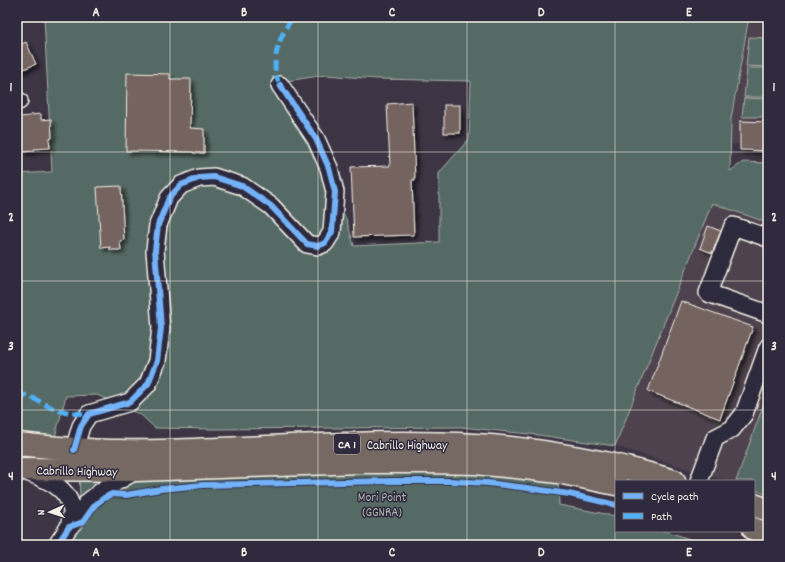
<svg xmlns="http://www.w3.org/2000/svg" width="785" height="562" viewBox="0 0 785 562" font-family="Dekko,sans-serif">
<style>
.built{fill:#4e434d}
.green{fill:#576b65;stroke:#a6aea6;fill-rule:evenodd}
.building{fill:#746361;stroke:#f4f1e8;filter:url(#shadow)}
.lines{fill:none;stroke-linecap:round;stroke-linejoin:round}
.minor-casing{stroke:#f4f1e8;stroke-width:20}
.highway-casing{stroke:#f4f1e8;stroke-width:25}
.minor{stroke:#2f2a3d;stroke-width:17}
.highway{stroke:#766964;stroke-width:22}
.quiet{stroke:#4fb1f8;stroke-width:5;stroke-dasharray:10 5;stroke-linecap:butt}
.cycleway-casing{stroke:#2f2a3d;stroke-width:8}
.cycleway{stroke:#73b2f8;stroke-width:6}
.grid{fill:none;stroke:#f4f1e8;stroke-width:1;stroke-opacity:0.55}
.labels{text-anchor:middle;stroke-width:3;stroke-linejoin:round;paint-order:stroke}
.shield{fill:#2f2a3d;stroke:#b9b5b5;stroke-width:1}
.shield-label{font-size:12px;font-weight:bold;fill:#f4f1e8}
.street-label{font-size:13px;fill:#f4f1e8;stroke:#2f2a3d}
.park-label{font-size:13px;fill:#adb5ad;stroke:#2f2a3d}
.neatline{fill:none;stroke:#f4f1e8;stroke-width:1.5}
.grid-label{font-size:13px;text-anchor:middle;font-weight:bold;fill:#f4f1e8}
</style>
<defs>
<filter id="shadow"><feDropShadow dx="3.5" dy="3.5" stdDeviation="2" flood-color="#0009"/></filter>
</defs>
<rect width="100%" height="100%" fill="#3d3544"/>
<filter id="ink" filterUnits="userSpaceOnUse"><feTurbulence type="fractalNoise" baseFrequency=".025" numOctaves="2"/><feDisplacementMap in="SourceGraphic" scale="8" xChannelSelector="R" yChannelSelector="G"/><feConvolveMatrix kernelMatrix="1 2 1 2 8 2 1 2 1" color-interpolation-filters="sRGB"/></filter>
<g filter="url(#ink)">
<!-- built -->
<g class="built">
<path d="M 750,17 L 768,17 L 768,145 L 730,144 L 731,119 Z"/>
<path d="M 712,202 L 768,223 L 768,392 L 736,481 L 727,481 L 615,446 Z"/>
</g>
<!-- green -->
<g class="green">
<path d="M 44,17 L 749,17 L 731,119 L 730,171 L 743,162 L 768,163 L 768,223 L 712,203 L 615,446 L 538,435 L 461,427 L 214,429 L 155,428 L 141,415 L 97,395 L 66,396 L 55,437 L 17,435 L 17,174 L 52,172 ZM 325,75 L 377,79 L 471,81 L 469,139 L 439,173 L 439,242 L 354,246 L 347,221 L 325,173 L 272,77 L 287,81 Z"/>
<path d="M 749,37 L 768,38 L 768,67 L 746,66 Z"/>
<path d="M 747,68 L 768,68 L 768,97 L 744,97 Z"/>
<path d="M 744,98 L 768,99 L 768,117 L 742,117 Z"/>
<path d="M 768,392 L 768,495 L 754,490 L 754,481 L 736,481 Z"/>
<path d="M 79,470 L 558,472 L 559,505 L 616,516 L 616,531 L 666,531 L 707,545 L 57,545 L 80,499 Z"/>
</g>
<!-- building -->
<g class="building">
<path d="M 26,42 L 36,64 L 17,72 L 17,46 Z"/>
<path d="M 127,73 L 170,74 L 170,79 L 191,79 L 190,128 L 204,129 L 204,153 L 193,153 L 193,152 L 126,151 Z"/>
<path d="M 412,102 L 415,180 L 412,180 L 414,235 L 354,237 L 351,167 L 390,166 L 387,104 Z"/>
<rect x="444" y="105" width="16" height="28"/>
<path d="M 41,114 L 41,120 L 51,119 L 52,138 L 49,139 L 50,148 L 34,149 L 34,151 L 22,152 L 20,117 L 30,116 L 30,115 Z"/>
<path d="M 740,121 L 768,122 L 768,151 L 740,150 Z"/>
<path d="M 121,186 L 124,240 L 120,241 L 121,250 L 110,250 L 110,247 L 101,248 L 97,187 Z"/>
<path d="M 708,226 L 721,231 L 712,253 L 700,248 Z"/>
<path d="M 681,301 L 753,327 L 720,419 L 648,391 Z"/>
</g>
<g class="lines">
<!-- minor casing -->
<g class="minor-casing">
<g id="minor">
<path d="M 17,101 L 19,101"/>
<path d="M 768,238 L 733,226 L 708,293 L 768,314"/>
<path d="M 74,450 L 81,426 L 89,414 L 130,402 L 148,384 L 157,361 L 161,328 L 155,250 L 158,225 L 169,198 L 181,185 L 199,178 L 214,177 L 242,186 L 271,206 L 307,244 L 318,246 L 325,243 L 332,232 L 335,192 L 329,168 L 316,139 L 280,85"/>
<path d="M 27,472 C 46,479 69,487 72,511 C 72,516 70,522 69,527"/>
<path d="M 699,481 L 715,438 L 732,429 L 744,414 L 768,347"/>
<path d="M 57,545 L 69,527 L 80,516 L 88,502 L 107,487 L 137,470"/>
</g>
</g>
<!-- highway casing -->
<g class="highway-casing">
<g id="highway">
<path d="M 17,444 C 51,447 85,451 120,451 C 153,452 186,450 219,449 C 304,446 390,440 475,445 C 517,447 559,454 600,462 C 625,467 650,474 674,481"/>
<path d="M 17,469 L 137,470 L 361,462 L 425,462 L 475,463 L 516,467 L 558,472 L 616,484"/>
<path d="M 754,505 L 768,510"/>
<path d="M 754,529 L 768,535"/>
</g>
</g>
<!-- minor -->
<use href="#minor" class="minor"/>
<!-- highway -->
<use href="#highway" class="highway"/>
<!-- quiet -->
<g class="quiet">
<path d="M 280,85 C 268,65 280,34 293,17"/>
<path d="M 17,394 L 29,396 L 56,410 L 73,413 L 89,414"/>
</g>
<!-- cycleway casing -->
<g class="cycleway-casing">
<g id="cycleway">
<path d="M 74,450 L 81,426 L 89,414 L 130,402 L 148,384 L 157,361 L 161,328 L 155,250 L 158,225 L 169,198 L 181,185 L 199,178 L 214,177 L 242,186 L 271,206 L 307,244 L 318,246 L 325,243 L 332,232 L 335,192 L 329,168 L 316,139 L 280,85"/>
<path d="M 57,545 L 69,527 L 83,522 L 95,505 L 104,498 L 112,494 L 126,495 L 161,489 L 203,485 L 392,481 L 449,481 L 488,483 L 527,488 L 569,494 L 616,505"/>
</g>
</g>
<!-- cycleway -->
<use href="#cycleway" class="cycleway"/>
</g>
</g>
<!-- grid -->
<path class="grid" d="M 170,17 L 170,545M 318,17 L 318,545M 467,17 L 467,545M 615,17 L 615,545M 17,152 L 768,152M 17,281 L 768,281M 17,410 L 768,410"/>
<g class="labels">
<!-- shield labels -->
<rect class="shield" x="334" y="434" width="26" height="20" rx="3"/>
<g class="shield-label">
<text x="347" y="448">CA 1</text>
</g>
<!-- street labels -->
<g class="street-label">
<text x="407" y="449">Cabrillo Highway</text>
<text transform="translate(77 470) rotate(1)" y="5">Cabrillo Highway</text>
</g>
<!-- park labels -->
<g class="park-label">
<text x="382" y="501">Mori Point<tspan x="382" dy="15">(GGNRA)</tspan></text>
</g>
</g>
<!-- margin -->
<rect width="785" height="562" fill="none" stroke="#2f2a3d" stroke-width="44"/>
<!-- legend -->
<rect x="615" y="480" width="140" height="52" fill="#2f2a3d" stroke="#7e7a81"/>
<rect x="623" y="493" width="20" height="6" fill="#73b2f8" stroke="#7e7a81"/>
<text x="651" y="500" font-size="12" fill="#f4f1e8">Cycle path</text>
<rect x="623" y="513" width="20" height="6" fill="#4fb1f8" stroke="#7e7a81"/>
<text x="651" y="520" font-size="12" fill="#f4f1e8">Path</text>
<!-- north arrow -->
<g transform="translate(50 512) rotate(267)" stroke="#2f2a3d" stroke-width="3" paint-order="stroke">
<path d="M0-3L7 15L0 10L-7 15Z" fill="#f4f1e8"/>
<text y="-6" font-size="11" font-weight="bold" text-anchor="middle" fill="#f4f1e8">N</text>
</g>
<rect x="22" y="22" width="741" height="518" class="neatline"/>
<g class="grid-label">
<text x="96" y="16">A</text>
<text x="244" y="16">B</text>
<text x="392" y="16">C</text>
<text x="541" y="16">D</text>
<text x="689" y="16">E</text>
<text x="11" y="91">1</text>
<text x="774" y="91">1</text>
<text x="11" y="221">2</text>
<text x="774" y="221">2</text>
<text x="11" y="350">3</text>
<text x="774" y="350">3</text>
<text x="11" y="480">4</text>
<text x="774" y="480">4</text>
<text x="96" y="556">A</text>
<text x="244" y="556">B</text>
<text x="392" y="556">C</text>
<text x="541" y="556">D</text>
<text x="689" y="556">E</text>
</g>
</svg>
